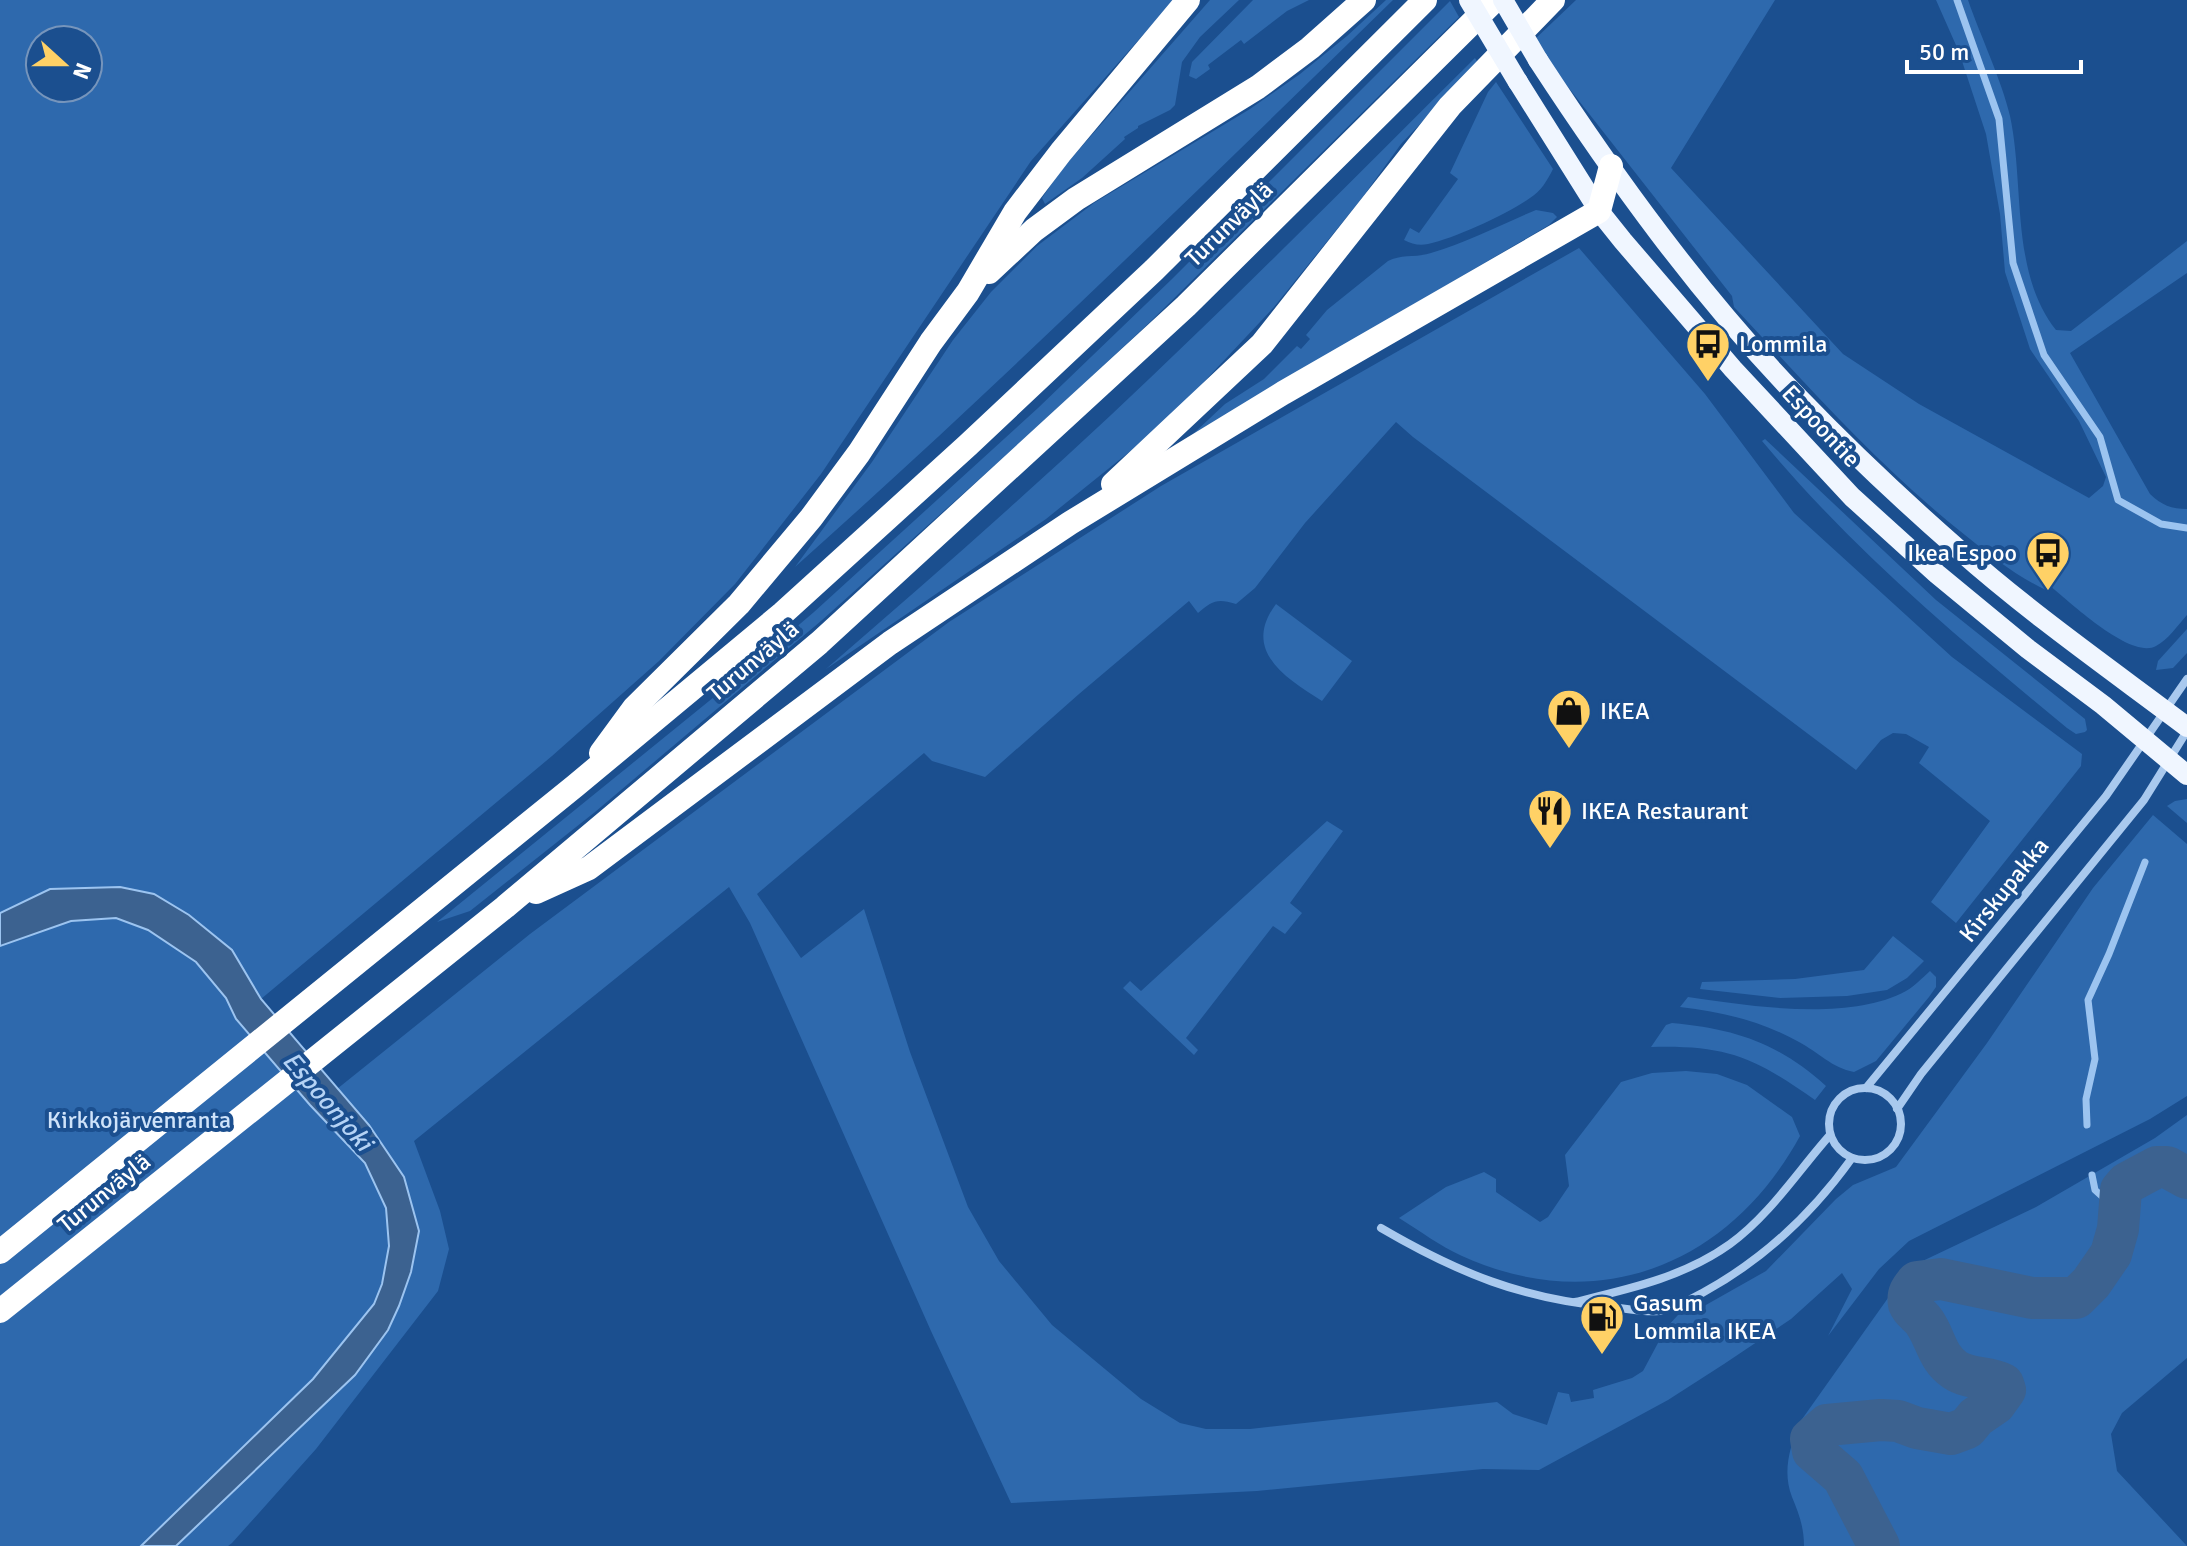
<svg xmlns="http://www.w3.org/2000/svg" width="2187" height="1546" viewBox="0 0 2187 1546" font-family="Signika,sans-serif">
<style>
.green{fill:#2e69ad;fill-rule:evenodd}
.water{fill:#3c6290;stroke:#9cc4f0;stroke-width:2}
.lines{fill:none;stroke-linecap:round;stroke-linejoin:round}
.stream{stroke:#9cc4f0;stroke-width:7}
.river{stroke:#3c6290;stroke-width:42}
.minor{stroke:#a9c9ee;stroke-width:8}
.primary{stroke:#f0f6ff;stroke-width:20}
.motorway{stroke:#fff;stroke-width:24}
.primary-bridge{stroke:#f0f6ff;stroke-width:20}
.labels{text-anchor:middle;stroke-width:8;stroke-linejoin:round;paint-order:stroke}
.street-label{font-size:24px;fill:#fff;stroke:#1b4f8f}
.poi-label{font-size:24px;fill:#fff;stroke:#1b4f8f;text-anchor:start}
.park-label{font-size:24px;fill:#cfe3fa;stroke:#1b4f8f}
.water-label{font-size:26px;font-style:italic;fill:#b5d3f5;stroke:#1b4f8f}
</style>
<rect width="100%" height="100%" fill="#1b4f8f"/>
<!-- green -->
<g class="green">
<path d="M 0,0 L 1174,0 L 1031,161 L 821,474 L 735,584 L 659,661 L 552,756 L 261,999 L 231,950 L 189,915 L 154,894 L 51,889 L 0,913 ZM 40,40 L 88,40 L 88,88 L 40,88 Z"/>
<path d="M 1210,0 L 1239,0 L 1200,37 L 1182,62 L 1175,105 L 1170,110 L 1138,126 L 1138,128 L 1124,137 L 1125,139 L 1082,178 L 1045,204 L 1042,198 L 1062,169 Z"/>
<path d="M 1253,0 L 1309,0 L 1287,11 L 1244,44 L 1241,40 L 1208,65 L 1210,69 L 1196,79 L 1189,76 L 1192,62 Z"/>
<path d="M 1386,0 L 1393,0 C 1196,192 1000,384 795,567 L 872,462 L 953,340 L 991,292 L 1037,246 L 1094,203 L 1250,109 L 1300,74 L 1347,36 Z"/>
<path d="M 1576,0 L 1775,0 L 1671,168 L 1843,354 L 1919,404 L 2089,498 L 2103,486 L 2106,477 L 2079,421 L 2030,349 L 2005,272 L 2000,214 L 1986,134 L 1959,52 L 1936,0 L 1968,0 C 1980,35 2002,81 2010,116 C 2025,186 2010,272 2056,330 L 2071,331 L 2187,241 L 2187,273 L 2070,353 L 2150,494 C 2161,505 2172,509 2187,509 L 2187,615 C 2178,625 2168,640 2156,646 C 2131,660 2070,602 2050,586 L 2046,590 C 2016,576 1991,556 1965,535 C 1880,468 1808,386 1734,307 L 1732,296 L 1543,55 L 1534,40 Z"/>
<path d="M 1450,1 L 1459,17 L 1149,323 L 1033,431 L 821,621 L 595,812 L 470,911 L 437,922 L 714,697 L 814,612 L 1038,408 L 1172,279 Z"/>
<path d="M 1475,58 L 1478,63 L 1401,144 L 1362,198 L 1274,307 L 1185,402 L 1144,440 L 1046,519 L 826,669 C 922,586 1018,502 1111,415 C 1235,299 1354,178 1475,58 Z"/>
<path d="M 1496,82 L 1553,169 C 1547,181 1541,191 1530,198 C 1507,214 1455,238 1428,244 C 1419,246 1412,244 1404,240 L 1410,228 L 1419,233 L 1458,179 L 1450,173 L 1488,92 Z"/>
<path d="M 1536,210 L 1553,213 L 1557,217 L 1549,225 L 1193,434 L 1225,404 L 1264,379 L 1297,346 L 1301,349 L 1310,339 L 1306,335 L 1327,310 L 1388,261 C 1401,254 1416,258 1431,253 C 1466,243 1502,224 1536,210 Z"/>
<path d="M 1579,248 L 1705,394 L 1794,513 L 1952,657 L 2082,754 L 2081,766 L 1956,923 L 1931,902 L 1990,821 L 1919,763 L 1929,747 L 1906,734 L 1893,733 L 1881,740 L 1856,770 L 1413,437 L 1396,422 L 1305,523 L 1255,588 L 1236,604 C 1217,598 1212,601 1198,613 L 1189,601 L 1079,694 L 985,777 L 932,761 L 924,753 L 757,894 L 801,958 L 864,909 L 910,1052 L 968,1207 L 999,1261 L 1052,1325 L 1141,1399 L 1180,1423 L 1206,1429 L 1250,1429 L 1497,1402 L 1513,1414 L 1547,1425 L 1558,1392 L 1569,1394 L 1571,1402 L 1594,1398 L 1593,1390 L 1632,1378 L 1643,1371 L 1666,1328 L 1678,1315 L 1697,1310 L 1766,1271 L 1836,1199 L 1853,1185 L 1896,1167 L 1987,1043 L 2093,888 L 2153,815 L 2187,844 L 2187,1096 L 2150,1119 L 1909,1241 L 1879,1269 L 1828,1336 L 1852,1289 L 1842,1273 L 1791,1319 L 1724,1364 L 1668,1400 L 1539,1470 L 1483,1469 L 1257,1491 L 1011,1503 L 931,1331 L 750,923 L 729,887 L 414,1141 L 440,1211 L 449,1249 L 438,1291 L 316,1449 L 232,1543 L 228,1546 L 176,1546 L 256,1469 L 388,1330 L 411,1272 L 419,1231 L 369,1125 L 337,1089 L 530,934 L 949,622 L 1161,486 Z"/>
<path d="M 1765,439 L 1936,600 L 2085,719 L 2087,730 L 2085,732 L 2076,734 L 2067,728 C 1958,638 1853,550 1762,441 Z"/>
<path d="M 1276,604 L 1352,661 L 1322,701 C 1286,678 1241,651 1276,604 Z"/>
<path d="M 2187,629 L 2187,653 L 2173,668 L 2156,670 L 2158,661 Z"/>
<path d="M 2187,799 L 2187,823 L 2167,806 L 2175,801 Z"/>
<path d="M 1327,821 L 1343,831 L 1290,903 L 1302,913 L 1285,934 L 1273,926 L 1186,1038 L 1198,1050 L 1194,1055 L 1123,988 L 1130,981 L 1141,991 Z"/>
<path d="M 116,918 L 148,930 L 196,962 L 226,998 L 236,1020 L 310,1105 L 365,1163 L 386,1208 L 389,1246 L 382,1284 L 374,1304 L 313,1379 L 141,1546 L 0,1546 L 0,946 L 71,921 Z"/>
<path d="M 1893,936 L 1924,961 L 1907,978 L 1887,990 L 1847,996 L 1780,998 L 1700,989 L 1702,982 L 1795,979 L 1864,970 Z"/>
<path d="M 1930,971 L 1936,977 L 1936,987 L 1929,997 L 1876,1061 L 1854,1072 C 1832,1068 1818,1052 1799,1042 C 1761,1021 1723,1012 1680,1007 L 1688,997 C 1750,1006 1849,1022 1906,991 C 1915,986 1922,978 1930,971 Z"/>
<path d="M 1672,1023 C 1736,1029 1778,1043 1826,1086 L 1815,1100 C 1754,1057 1727,1045 1651,1047 L 1666,1025 Z"/>
<path d="M 1686,1071 L 1717,1074 L 1747,1085 L 1792,1117 L 1800,1136 C 1730,1264 1599,1318 1462,1256 C 1440,1246 1420,1231 1399,1218 L 1446,1187 L 1484,1172 L 1496,1179 L 1496,1192 L 1540,1222 L 1548,1217 L 1569,1186 L 1565,1155 L 1621,1082 L 1652,1073 Z"/>
<path d="M 2187,1115 L 2187,1358 L 2122,1413 L 2111,1434 L 2117,1471 L 2187,1546 L 1804,1546 C 1804,1527 1799,1514 1792,1497 C 1782,1471 1790,1447 1800,1422 L 1910,1267 L 2036,1207 L 2155,1138 Z"/>
</g>
<!-- water -->
<path class="water" d="M 120,887 L 154,894 L 189,915 L 232,950 L 261,999 L 369,1125 L 404,1177 L 419,1231 L 411,1272 L 399,1306 L 388,1330 L 355,1375 L 176,1546 L 141,1546 L 313,1379 L 374,1304 L 382,1284 L 389,1246 L 386,1208 L 365,1163 L 310,1105 L 236,1019 L 226,998 L 196,962 L 148,930 L 116,918 L 71,921 L 0,946 L 0,913 L 50,889 Z"/>
<g class="lines">
<!-- stream -->
<g class="stream">
<path d="M 1957,0 L 1999,119 L 2013,263 L 2044,355 L 2100,437 L 2118,500 L 2161,524 L 2187,528"/>
<path d="M 2087,1125 L 2086,1099 L 2095,1059 L 2088,1000 L 2109,954 L 2145,862"/>
<path d="M 2092,1175 L 2095,1190 L 2118,1211"/>
</g>
<!-- river -->
<path class="river" d="M 1879,1546 L 1843,1477 L 1813,1451 L 1811,1439 L 1827,1425 L 1881,1420 L 1898,1421 L 1917,1428 L 1951,1434 L 1967,1428 L 1976,1417 L 1995,1404 L 2005,1390 L 2003,1384 C 1988,1376 1970,1380 1955,1370 C 1937,1358 1936,1339 1925,1323 C 1921,1316 1912,1312 1909,1304 C 1907,1294 1911,1289 1917,1282 L 1941,1279 L 2032,1298 L 2076,1298 L 2091,1283 L 2111,1254 L 2118,1229 L 2121,1190 L 2127,1183 L 2157,1167 L 2167,1167 L 2187,1178"/>
<!-- minor -->
<g class="minor">
<circle cx="1865" cy="1124" r="36"/>
<path d="M 1866,1088 L 2106,796 L 2187,679"/>
<path d="M 1897,1109 L 1921,1074 L 2144,800 L 2187,731"/>
<path d="M 1381,1228 C 1458,1273 1522,1299 1610,1307 C 1625,1308 1644,1313 1659,1311 C 1674,1309 1691,1299 1704,1292 C 1764,1259 1812,1214 1852,1158"/>
<path d="M 1575,1302 C 1629,1289 1684,1277 1730,1244 C 1770,1215 1798,1171 1830,1135"/>
</g>
<!-- primary -->
<g class="primary">
<path d="M 1538,60 C 1615,178 1699,294 1796,395 C 1848,449 1902,500 1958,549 C 2030,613 2110,669 2187,727"/>
<path d="M 1518,82 L 1599,211 L 1623,241 L 1733,369 L 1852,497 L 1937,574 L 2028,649 L 2103,705 L 2187,775"/>
</g>
<!-- motorway -->
<g class="motorway">
<path d="M 989,272 L 1034,230 L 1076,199 L 1258,87 L 1310,48 L 1364,0"/>
<path d="M 1113,484 L 1262,344 L 1450,106 L 1553,0"/>
<path d="M 601,753 L 634,708 L 739,604 L 811,518 L 859,453 L 931,342 L 968,292 L 1015,212 L 1061,152 L 1188,0"/>
<path d="M 536,892 L 589,868 L 890,643 L 1070,523 L 1283,393 L 1599,211 L 1611,166"/>
<path d="M 0,1252 L 575,786 L 783,613 L 968,445 L 1154,270 L 1425,0"/>
<path d="M 0,1311 L 505,907 L 819,643 L 1186,306 L 1495,0"/>
</g>
<!-- primary-bridge -->
<g class="primary-bridge">
<path d="M 1469,0 L 1518,82"/>
<path d="M 1503,0 L 1538,60"/>
</g>
</g>
<!-- icons -->
<defs>
<g id="bus-pin" transform="scale(2.3)"><path d="M0 17L-7.5 6A9.5 9.5 0 1 1 7.5 6Z" fill="#ffd166" stroke="#1b4f8f"/><path d="M-5-6H5V4H4V6H2V4H-2V6H-4V4H-5ZM-3.5-4V0h7V-4ZM-3.5 1.2v1.5H-2V1.2ZM2 1.2v1.5H3.5V1.2Z" fill="#111"/></g>
<g id="shop-pin" transform="scale(2.3)"><path d="M0 17L-7.5 6A9.5 9.5 0 1 1 7.5 6Z" fill="#ffd166" stroke="#1b4f8f"/><path d="M-5-2.5h2.3a2.7 3.5 0 0 1 5.4 0H5L5.5 6h-11ZM-1.5-2.5h3a1.5 2.3 0 0 0-3 0Z" fill="#111"/></g>
<g id="restaurant-pin" transform="scale(2.3)"><path d="M0 17L-7.5 6A9.5 9.5 0 1 1 7.5 6Z" fill="#ffd166" stroke="#1b4f8f"/><path d="M-5-6h1v4h1v-4h1v4h1v-4h1v5L-1.5 .5V6h-2V.5L-5-1ZM5-6V6H3V1.5H1.5Q1.5-4 5-6Z" fill="#111"/></g>
<g id="fuel-pin" transform="scale(2.3)"><path d="M0 17L-7.5 6A9.5 9.5 0 1 1 7.5 6Z" fill="#ffd166" stroke="#1b4f8f"/><path d="M-5.5-6h7V0h2V4h1.3V-2.5L3-4.5l.8-.8L6-3V5H2.5V1h-1V6h-7ZM-4.2-4.7v3.2H.2V-4.7Z" fill="#111"/></g>
</defs>
<g fill-rule="evenodd">
<use href="#bus-pin" x="1708" y="344"/>
<use href="#bus-pin" x="2048" y="553"/>
<use href="#shop-pin" x="1569" y="711"/>
<use href="#restaurant-pin" x="1550" y="811"/>
<use href="#fuel-pin" x="1602" y="1317"/>
</g>
<g class="labels">
<!-- street labels -->
<g class="street-label">
<text transform="translate(1229 224) rotate(-44)" y="8">Turunväylä</text>
<text transform="translate(1821 426) rotate(47)" y="8">Espoontie</text>
<text transform="translate(753 661) rotate(-40)" y="8">Turunväylä</text>
<text transform="translate(2004 890) rotate(-51)" y="8">Kirskupakka</text>
<text transform="translate(104 1193) rotate(-39)" y="8">Turunväylä</text>
</g>
<!-- poi labels -->
<g class="poi-label">
<text x="1739" y="352">Lommila</text>
<text x="2017" y="561" text-anchor="end">Ikea Espoo</text>
<text x="1600" y="719">IKEA</text>
<text x="1581" y="819">IKEA Restaurant</text>
<text x="1633" y="1311">Gasum<tspan x="1633" dy="28">Lommila IKEA</tspan></text>
</g>
<!-- park labels -->
<g class="park-label">
<text x="139" y="1128">Kirkkojärvenranta</text>
</g>
<!-- water labels -->
<g class="water-label">
<text transform="translate(328 1101) rotate(49)" y="9">Espoonjoki</text>
</g>
</g>
<!-- north arrow -->
<g transform="translate(64 64) rotate(111)"><circle r="38" fill="#1b4f8f" stroke="#7695bc" stroke-width="2"/>
<path d="M0-6L14 30L0 20L-14 30Z" fill="#ffd166"/>
<text y="-12" font-size="22" font-weight="bold" text-anchor="middle" fill="#ffffff">N</text>
</g>
<!-- scale -->
<path d="M1907 60v12h174v-12" fill="none" stroke="#ffffff" stroke-width="4"/>
<text x="1919" y="60" font-size="24" fill="#ffffff" stroke="#1b4f8f" stroke-width="6" paint-order="stroke">50 m</text>
</svg>
